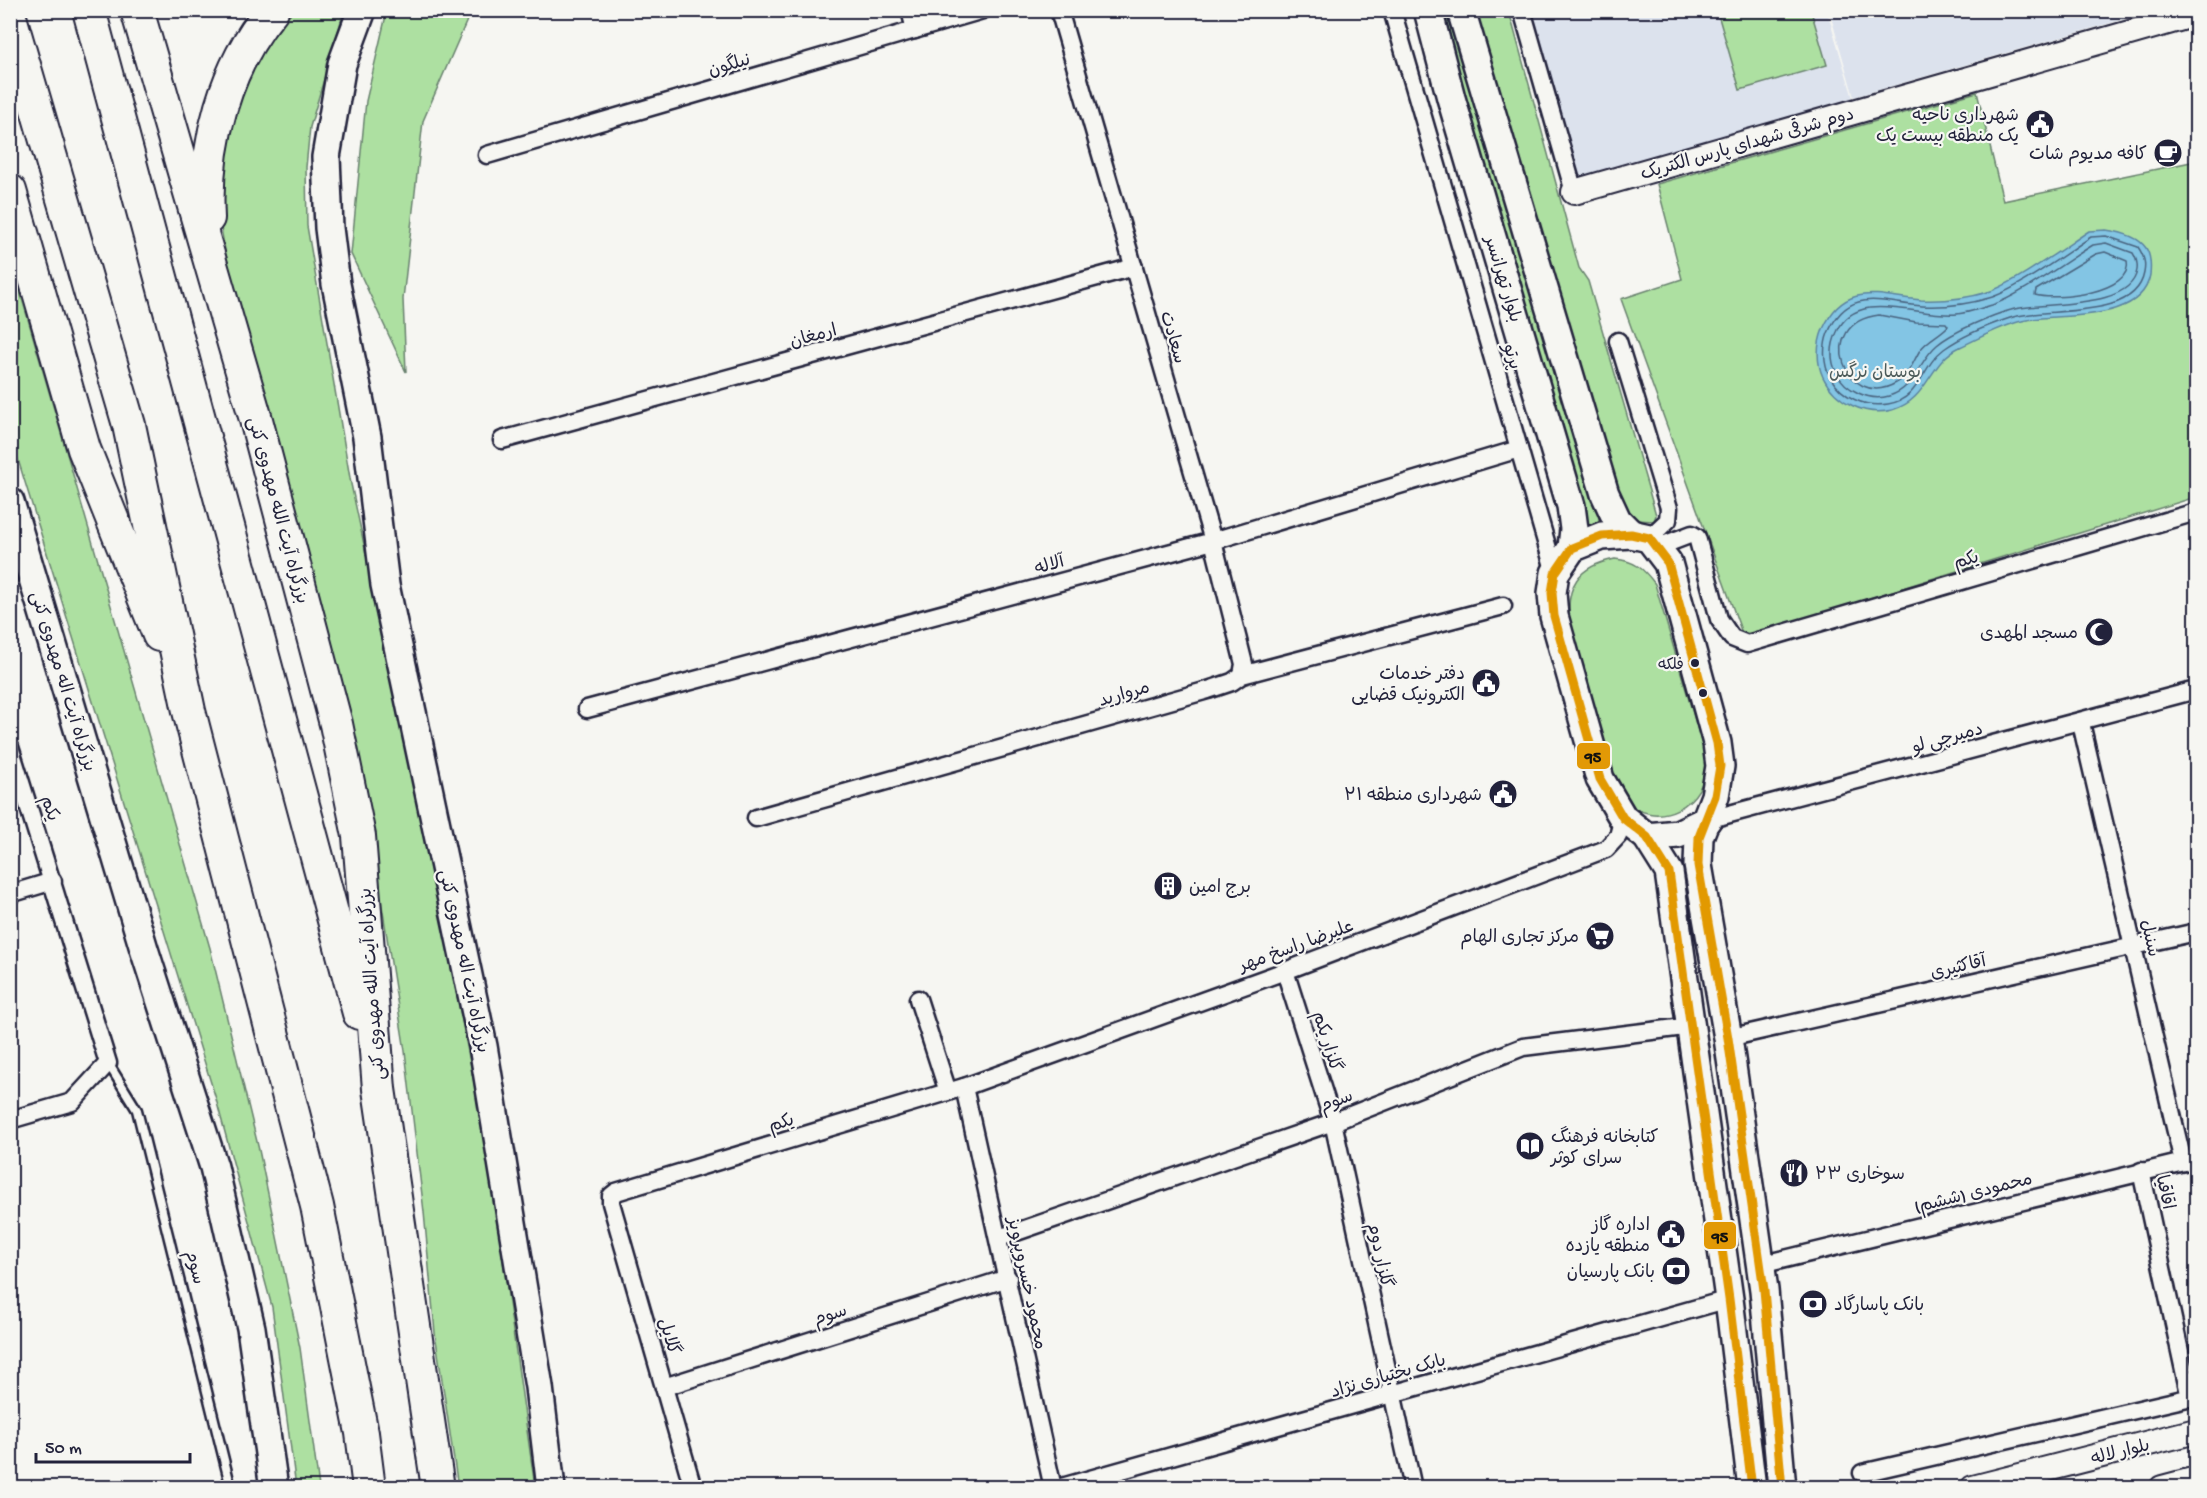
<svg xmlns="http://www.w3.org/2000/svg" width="2207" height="1498" viewBox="0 0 2207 1498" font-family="'Gochi Hand','Playpen Sans Arabic',sans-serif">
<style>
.built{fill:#dce2ed}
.green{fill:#ade0a1;stroke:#68816e;stroke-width:1.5}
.water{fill:#83c5e4;stroke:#5c84a0;stroke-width:1.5}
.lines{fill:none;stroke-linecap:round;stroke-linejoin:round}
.shore{stroke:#49637f;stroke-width:1.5}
.lane-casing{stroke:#22223b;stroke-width:13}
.street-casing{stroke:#22223b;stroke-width:21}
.secondary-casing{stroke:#22223b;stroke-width:28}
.primary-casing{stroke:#22223b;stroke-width:32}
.highway-casing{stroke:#22223b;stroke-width:36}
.lane{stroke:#f6f6f2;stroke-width:8}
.street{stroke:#f6f6f2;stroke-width:16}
.secondary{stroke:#f6f6f2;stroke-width:24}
.primary{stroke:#f6f6f2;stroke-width:27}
.highway{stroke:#f6f6f2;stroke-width:32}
.bus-1-casing{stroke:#f6f6f2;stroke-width:14}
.bus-1{stroke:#e29906;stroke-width:9}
.bus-dot{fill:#22223b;stroke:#f6f6f2;stroke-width:2}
.labels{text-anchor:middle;stroke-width:4.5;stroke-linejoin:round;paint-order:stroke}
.bus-label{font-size:16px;fill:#22223b;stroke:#f6f6f2;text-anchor:end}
.street-label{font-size:18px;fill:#22223b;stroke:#f6f6f2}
.poi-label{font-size:18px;fill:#22223b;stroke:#f6f6f2;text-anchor:end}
.park-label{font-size:18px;fill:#4c5b5a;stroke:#f6f6f2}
.line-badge{stroke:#f6f6f2;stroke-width:2}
.pale-badge-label{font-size:16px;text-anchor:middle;font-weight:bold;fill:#111}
</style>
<rect width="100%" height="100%" fill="#f6f6f2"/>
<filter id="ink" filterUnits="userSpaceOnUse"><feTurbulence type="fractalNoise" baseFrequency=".0167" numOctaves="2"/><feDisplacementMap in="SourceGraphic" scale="12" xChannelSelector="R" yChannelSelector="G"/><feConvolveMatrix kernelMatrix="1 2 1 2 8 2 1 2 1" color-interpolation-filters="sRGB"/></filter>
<g filter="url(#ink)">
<!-- built -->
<g class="built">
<path d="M 1829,10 L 2152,10 L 2152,11 L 1854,97 Z"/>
<path d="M 1530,11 L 1827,11 L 1853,98 L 1580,178 L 1574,171 Z"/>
</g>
<!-- green -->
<g class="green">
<path d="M 294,11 L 344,11 L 310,127 L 306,167 L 307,226 L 351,484 L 417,791 L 488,1154 L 535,1487 L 458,1487 L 435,1333 L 424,1212 L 405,1051 L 364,792 L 226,256 C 224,243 220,228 220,215 C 219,149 241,53 294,11 Z"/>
<path d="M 387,11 L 471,11 L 423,121 L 403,299 L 406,372 L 351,254 L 366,101 Z"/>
<path d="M 1441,11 L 1453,11 L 1598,513 L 1599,521 L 1595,525 L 1586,524 Z"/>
<path d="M 1476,11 L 1509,11 L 1579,268 L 1588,281 L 1656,515 L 1654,521 L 1637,520 L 1615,499 Z"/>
<path d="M 1717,11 L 1811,11 L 1827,65 L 1740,90 Z"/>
<path d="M 1977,92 L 2003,201 L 2196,161 L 2196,497 L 1753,634 L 1742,633 L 1621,299 L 1682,279 L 1657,184 Z"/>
<path d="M 10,257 L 210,948 L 259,1150 L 300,1348 L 319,1487 L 296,1487 L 272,1307 L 216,1099 L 11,437 Z"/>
<path d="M 1615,559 C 1635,561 1643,568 1655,584 L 1706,758 C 1710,805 1654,834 1623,798 C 1619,794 1617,787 1614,782 L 1570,623 C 1565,586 1578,566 1615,559 Z"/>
</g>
<!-- water -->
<path class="water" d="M 2106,230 C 2120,232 2138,236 2146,248 C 2151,256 2151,266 2150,275 C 2141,325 2057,312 2022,321 C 2000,326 1980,338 1960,347 C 1928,362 1929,400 1892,410 C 1866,417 1835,402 1823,377 C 1816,362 1817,344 1823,329 C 1845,279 1882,297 1921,300 C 1945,301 1965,299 1988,292 C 2015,283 2063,248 2089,231 Z"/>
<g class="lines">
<!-- shore -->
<g class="shore">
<path d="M 2106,236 L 2138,247 C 2144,256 2146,263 2144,273 C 2135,322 2044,306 2010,318 C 1989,325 1962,336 1944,349 C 1921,366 1921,399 1888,404 C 1864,408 1842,397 1830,377 C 1823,364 1823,346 1828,333 C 1849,284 1884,304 1922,306 C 1946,307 1966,305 1989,298 C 2015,291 2066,253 2091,237 Z"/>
<path d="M 2106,243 L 2133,253 C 2136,258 2138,263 2137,270 C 2131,311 2040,301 2011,310 C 1992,315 1952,332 1937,345 C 1918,361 1916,388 1889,396 C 1869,402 1845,390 1836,372 C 1830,359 1831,345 1837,332 C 1856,287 1920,318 1957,314 C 1969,313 1981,308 1992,305 C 2018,297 2068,260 2093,245 Z"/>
<path d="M 2105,252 L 2127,261 C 2134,293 2055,301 2035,295 L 2036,290 L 2096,254 Z"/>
<path d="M 1879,315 L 1916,322 L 1946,323 L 1948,326 C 1940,335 1928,339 1920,350 C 1913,362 1909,376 1896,383 C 1846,412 1812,323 1879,315 Z"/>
</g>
<!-- lane casing -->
<g class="lane-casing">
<path id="lane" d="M 108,1063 L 137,1110 L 231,1488"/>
</g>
<!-- street casing -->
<g class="street-casing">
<g id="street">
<path d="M 910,10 L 915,30"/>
<path d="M 1059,10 L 1213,541 L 1244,664 L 1242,675"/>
<path d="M 1392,10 L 1555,573"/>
<path d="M 1522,10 L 1574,192"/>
<path d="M 487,155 L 983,10"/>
<path d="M 1618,341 L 1669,508 L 1668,520 L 1649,538"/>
<path d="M 502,440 L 1134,267"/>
<path d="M 1658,547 L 1692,534 L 1697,537 L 1719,619 L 1732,638 L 1747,644 L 2196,512"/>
<path d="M 587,709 L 1213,541 L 1519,449"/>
<path d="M 2081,723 L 2183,1162"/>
<path d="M 10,747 L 108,1063 L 72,1102 L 10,1120"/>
<path d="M 756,818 L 1208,690 L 1232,682 L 1242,675 L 1503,606"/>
<path d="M 1707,820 L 2196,690"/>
<path d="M 10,894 L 53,881"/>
<path d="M 1285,971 L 1333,1122 L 1413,1488"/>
<path d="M 918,999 L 948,1092"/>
<path d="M 1728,1038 L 2196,932"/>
<path d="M 964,1087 L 1053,1488"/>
<path d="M 2141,1171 L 2190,1398"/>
<path d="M 999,1238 L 1333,1122 L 1523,1047 L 1692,1026"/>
<path d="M 1760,1265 L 2196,1159"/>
<path d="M 664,1387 L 1008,1278"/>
<path d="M 1862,1473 L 2196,1396"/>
<path d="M 693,1488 L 611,1203 L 611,1196 L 616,1192 L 964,1087 L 1285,971 L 1606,849 L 1618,836 L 1623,818"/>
<path d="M 1058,1488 L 1729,1299"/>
</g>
</g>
<!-- secondary casing -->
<g class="secondary-casing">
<g id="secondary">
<path d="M 1574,192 L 2196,14"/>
<path d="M 1973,1488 L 2196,1431"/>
<path d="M 2162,1488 L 2196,1479"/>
</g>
</g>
<!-- primary casing -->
<g class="primary-casing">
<g id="primary">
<path d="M 362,10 L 342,64 L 326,157 L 329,228 L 336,284 L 367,437 L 385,585 L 483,1046 L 539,1387 L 551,1488"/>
<path d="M 1428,10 L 1451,98 L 1571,506 L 1574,529 L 1572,548"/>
<path d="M 1461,10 L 1605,494 L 1617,520 L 1631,534"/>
<path d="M 10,502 L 144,949 L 214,1167 L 251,1328 L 274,1488"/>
<path d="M 1647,837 L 1678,834 L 1707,820"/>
<path d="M 1752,1488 L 1729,1299 L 1669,872 L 1647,837 L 1623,818 L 1600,779 L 1554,616 L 1552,593 L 1555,573 L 1572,548 L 1602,536 L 1631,534 L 1649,538 L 1668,563 L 1717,743 L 1720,766 L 1715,796 L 1699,837 L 1698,865 L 1728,1038 L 1764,1290 L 1782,1488"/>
</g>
</g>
<!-- highway casing -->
<g class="highway-casing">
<g id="highway">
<path d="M 89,10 L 359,1013"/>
<path d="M 137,10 L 255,416 L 336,724 L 359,836 L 379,1089 L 438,1488"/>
<path d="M 10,17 L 129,425 L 189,711 L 317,1206 L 362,1433 L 369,1488"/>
<path d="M 10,191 L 84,449 L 159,635"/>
<path d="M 208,218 C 204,144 225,67 272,10"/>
</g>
</g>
<!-- lane -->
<use href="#lane" class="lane"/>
<!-- street -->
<use href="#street" class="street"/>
<!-- secondary -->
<use href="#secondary" class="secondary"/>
<!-- primary -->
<use href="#primary" class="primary"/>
<!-- highway -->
<use href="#highway" class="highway"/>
<!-- bus-1 casing -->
<g class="bus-1-casing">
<path id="bus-1" d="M 1752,1488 L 1729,1299 L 1669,872 L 1647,837 L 1623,818 L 1600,779 L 1554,616 L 1552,593 L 1555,573 L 1572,548 L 1602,536 L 1631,534 L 1649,538 L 1668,563 L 1717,743 L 1720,766 L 1715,796 L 1699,837 L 1698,865 L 1728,1038 L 1764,1290 L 1782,1488"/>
</g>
<!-- bus-1 -->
<use href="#bus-1" class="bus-1"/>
</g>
</g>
<!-- icons -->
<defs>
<g id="civic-disc" transform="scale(1.5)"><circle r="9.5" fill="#22223b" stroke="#f6f6f2"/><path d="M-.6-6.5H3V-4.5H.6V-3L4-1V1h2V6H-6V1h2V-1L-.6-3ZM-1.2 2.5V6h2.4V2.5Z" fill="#fff"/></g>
<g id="cafe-disc" transform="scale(1.5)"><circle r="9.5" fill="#22223b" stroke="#f6f6f2"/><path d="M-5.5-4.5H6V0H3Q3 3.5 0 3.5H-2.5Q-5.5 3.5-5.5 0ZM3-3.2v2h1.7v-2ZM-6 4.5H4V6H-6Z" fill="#fff"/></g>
<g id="mosque-disc" transform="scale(1.5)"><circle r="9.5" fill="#22223b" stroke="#f6f6f2"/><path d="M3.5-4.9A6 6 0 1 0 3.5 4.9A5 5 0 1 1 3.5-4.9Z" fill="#fff"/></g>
<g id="building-disc" transform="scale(1.5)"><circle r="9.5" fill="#22223b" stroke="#f6f6f2"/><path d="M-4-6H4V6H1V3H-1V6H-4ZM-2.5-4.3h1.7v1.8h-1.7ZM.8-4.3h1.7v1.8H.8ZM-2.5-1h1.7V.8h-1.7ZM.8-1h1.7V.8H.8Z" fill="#fff"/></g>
<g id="supermarket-disc" transform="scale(1.5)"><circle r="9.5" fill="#22223b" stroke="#f6f6f2"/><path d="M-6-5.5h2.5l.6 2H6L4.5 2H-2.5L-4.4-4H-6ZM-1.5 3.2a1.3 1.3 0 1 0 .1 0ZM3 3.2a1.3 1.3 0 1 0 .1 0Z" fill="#fff"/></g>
<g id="library-disc" transform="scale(1.5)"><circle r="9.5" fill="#22223b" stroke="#f6f6f2"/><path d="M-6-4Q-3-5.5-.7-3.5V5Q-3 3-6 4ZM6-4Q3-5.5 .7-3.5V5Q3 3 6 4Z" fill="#fff"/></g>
<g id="restaurant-disc" transform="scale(1.5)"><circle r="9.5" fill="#22223b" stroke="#f6f6f2"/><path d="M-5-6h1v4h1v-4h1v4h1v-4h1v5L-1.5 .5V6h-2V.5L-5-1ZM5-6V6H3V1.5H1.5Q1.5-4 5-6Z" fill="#fff"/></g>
<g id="bank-disc" transform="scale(1.5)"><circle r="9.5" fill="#22223b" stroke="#f6f6f2"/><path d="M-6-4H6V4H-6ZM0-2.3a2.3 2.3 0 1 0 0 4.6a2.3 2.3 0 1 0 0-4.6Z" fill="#fff"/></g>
</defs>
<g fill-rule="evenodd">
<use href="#civic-disc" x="2040" y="124"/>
<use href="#cafe-disc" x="2168" y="153"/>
<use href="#mosque-disc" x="2099" y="632"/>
<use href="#civic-disc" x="1486" y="683"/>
<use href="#civic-disc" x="1503" y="794"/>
<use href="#building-disc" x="1168" y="886"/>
<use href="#supermarket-disc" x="1600" y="936"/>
<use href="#library-disc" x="1530" y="1146"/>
<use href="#restaurant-disc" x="1794" y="1173"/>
<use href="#civic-disc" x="1671" y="1234"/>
<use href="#bank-disc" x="1676" y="1271"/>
<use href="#bank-disc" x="1813" y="1304"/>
</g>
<!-- markers -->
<g class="bus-dot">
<circle cx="1695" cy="663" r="5"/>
<circle cx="1703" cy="693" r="5"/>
</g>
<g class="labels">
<!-- bus labels -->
<g class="bus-label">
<text x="1684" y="669">فلکه</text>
</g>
<!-- street labels -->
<g class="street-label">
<text transform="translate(729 64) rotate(-16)" y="6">نیلگون</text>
<text transform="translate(1747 143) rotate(-16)" y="6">دوم شرقی شهدای پارس الکتریک</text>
<text transform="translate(1504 279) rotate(73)" y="6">بلوار تهرانسر</text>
<text transform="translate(813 335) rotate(-15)" y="6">ارمغان</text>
<text transform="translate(1174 337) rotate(74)" y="6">سعادت</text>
<text transform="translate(1513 356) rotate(74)" y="6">پرتو</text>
<text transform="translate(279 510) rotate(75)" y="6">بزرگراه آیت الله مهدوی کنی</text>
<text transform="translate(1966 559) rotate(-16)" y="6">یکم</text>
<text transform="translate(1049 564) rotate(-15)" y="6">آلاله</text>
<text transform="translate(64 681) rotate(73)" y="6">بزرگراه آیت اله مهدوی کنی</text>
<text transform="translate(1124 693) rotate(-16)" y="6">مروارید</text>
<text transform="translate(1947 737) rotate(-15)" y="6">دمیرچی لو</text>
<text transform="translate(51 808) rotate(72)" y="6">یکم</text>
<text transform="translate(2151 938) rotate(77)" y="6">سنبل</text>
<text transform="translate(1296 945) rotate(-20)" y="6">علیرضا راسخ مهر</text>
<text transform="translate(465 961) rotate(78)" y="6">بزرگراه آیت اله مهدوی کنی</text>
<text transform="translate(1958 966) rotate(-13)" y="6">آقاکثیری</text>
<text transform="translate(371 984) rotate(-94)" y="6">بزرگراه آیت الله مهدوی کنی</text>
<text transform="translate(1328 1041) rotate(73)" y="6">گلزار یکم</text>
<text transform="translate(1336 1100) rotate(-21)" y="6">سوم</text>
<text transform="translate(781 1122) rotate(-17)" y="6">یکم</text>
<text transform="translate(1973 1192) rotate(-14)" y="6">محمودی (ششم)</text>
<text transform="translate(2166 1192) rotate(78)" y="6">اقاقیا</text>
<text transform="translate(1381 1255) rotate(78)" y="6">گلزار دوم</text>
<text transform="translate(196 1267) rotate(76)" y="6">سوم</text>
<text transform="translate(1028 1283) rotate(78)" y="6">محمود خسروپرویز</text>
<text transform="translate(830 1314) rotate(-18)" y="6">سوم</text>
<text transform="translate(670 1336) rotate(74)" y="6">گلایل</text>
<text transform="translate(1388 1375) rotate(-16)" y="6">بابک بختیاری نژاد</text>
<text transform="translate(2120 1451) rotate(-14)" y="6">بلوار لاله</text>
</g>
<!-- poi labels -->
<g class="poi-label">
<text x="2019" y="120">شهرداری ناحیه<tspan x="2019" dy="21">یک منطقه بیست یک</tspan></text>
<text x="2147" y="159">کافه مدیوم شات</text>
<text x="2078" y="638">مسجد المهدی</text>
<text x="1465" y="679">دفتر خدمات<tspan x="1465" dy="21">الکترونیک قضایی</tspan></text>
<text x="1482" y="800">شهرداری منطقه ۲۱</text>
<text x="1189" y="892" text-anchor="start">برج امین</text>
<text x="1579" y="942">مرکز تجاری الهام</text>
<text x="1551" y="1142" text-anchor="start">کتابخانه فرهنگ<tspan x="1551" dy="21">سرای کوثر</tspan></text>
<text x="1815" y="1179" text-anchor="start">سوخاری ۲۳</text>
<text x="1650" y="1230">اداره گاز<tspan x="1650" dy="21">منطقه یازده</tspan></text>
<text x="1655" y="1277">بانک پارسیان</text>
<text x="1834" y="1310" text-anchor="start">بانک پاسارگاد</text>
</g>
<!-- park labels -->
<g class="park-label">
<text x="1875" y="377">بوستان نرگس</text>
</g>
</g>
<g class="line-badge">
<rect x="1576" y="742" width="35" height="28" rx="6" fill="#e29906"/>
<rect x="1703" y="1221" width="34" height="29" rx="6" fill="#e29906"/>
</g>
<g class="pale-badge-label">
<text x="1593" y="762">95</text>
<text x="1720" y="1242">95</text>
</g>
<!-- margin -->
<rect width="2207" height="1498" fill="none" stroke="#f6f6f2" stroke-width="36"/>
<rect x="18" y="18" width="2171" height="1462" fill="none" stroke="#22223b" stroke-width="2" filter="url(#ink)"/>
<!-- scale -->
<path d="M36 1453v9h154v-9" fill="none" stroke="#22223b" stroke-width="3"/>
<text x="45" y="1453" font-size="18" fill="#22223b" stroke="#f6f6f2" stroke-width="4.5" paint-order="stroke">50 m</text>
</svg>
